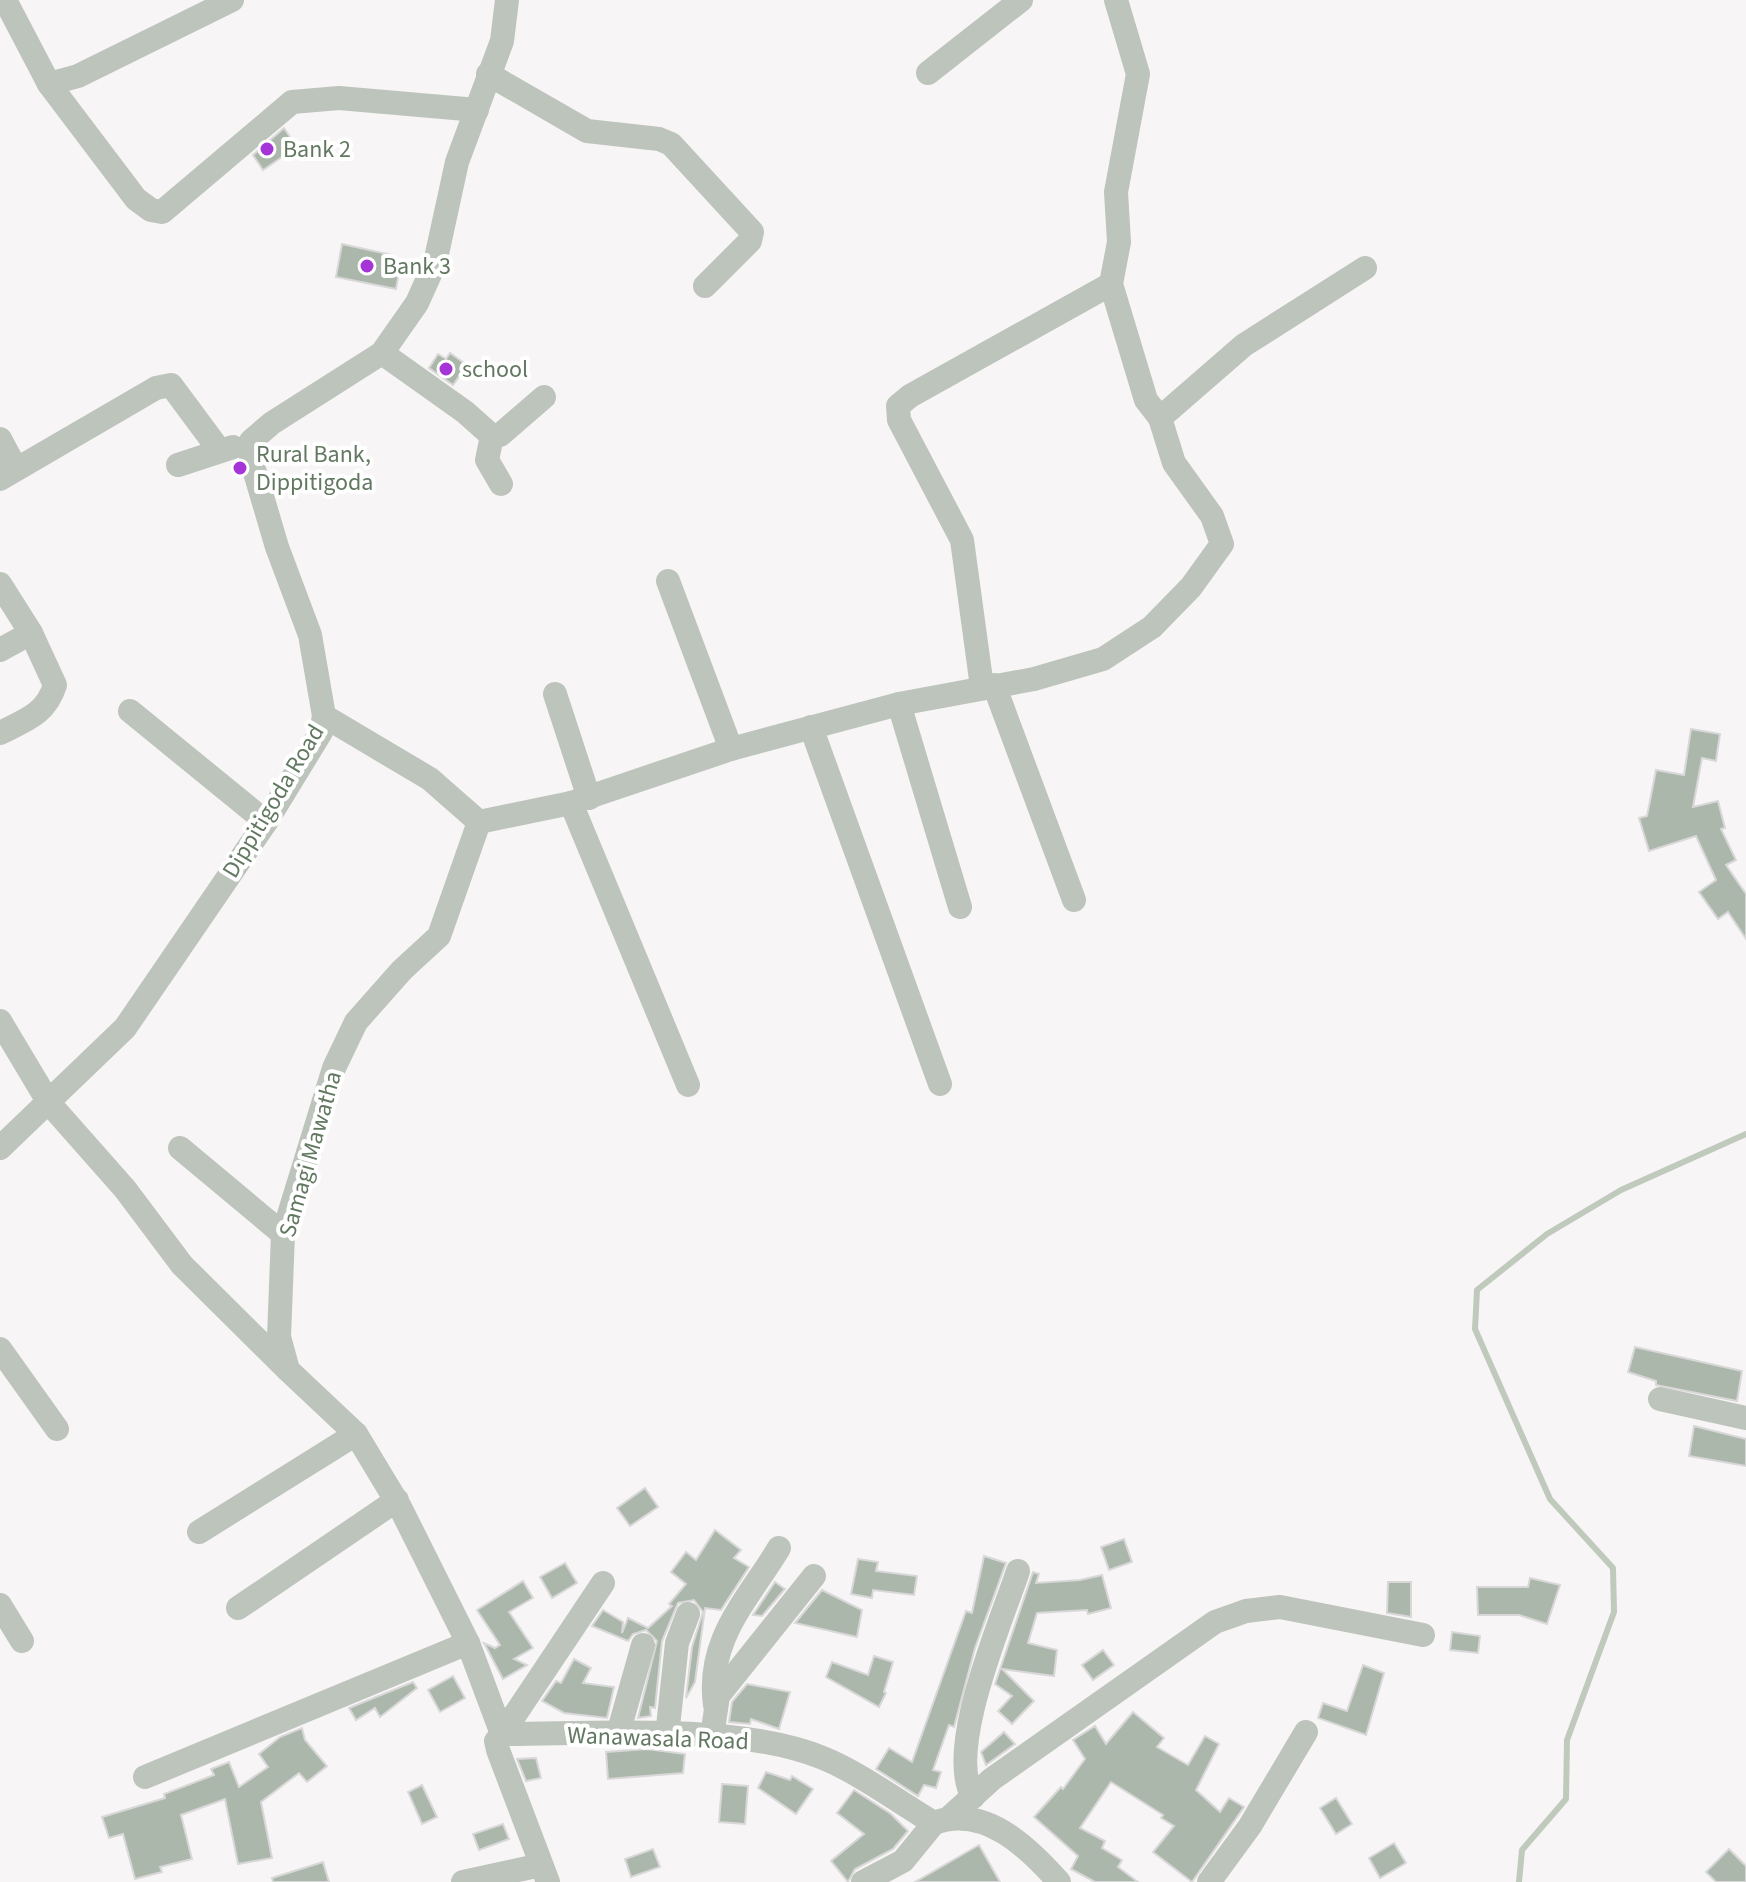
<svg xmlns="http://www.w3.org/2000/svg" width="1746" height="1882" viewBox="0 0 1746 1882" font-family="'Source Sans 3',sans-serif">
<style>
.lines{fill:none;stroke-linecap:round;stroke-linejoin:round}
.stream{stroke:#c0cabc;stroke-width:6}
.building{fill:#acb7ab;stroke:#d9d8d9;stroke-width:2}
.minor{stroke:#bdc4bc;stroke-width:24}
.poi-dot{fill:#a635d8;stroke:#fff;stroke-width:3}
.labels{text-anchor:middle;stroke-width:8;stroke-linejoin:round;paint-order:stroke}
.poi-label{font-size:24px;fill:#627860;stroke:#fff;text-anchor:start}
.street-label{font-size:24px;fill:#627860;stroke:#fff}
</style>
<rect width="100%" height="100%" fill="#f8f5f7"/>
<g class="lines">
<!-- stream -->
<path class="stream" d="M 1519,1882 L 1522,1850 L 1566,1799 L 1567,1740 L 1614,1612 L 1613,1568 L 1550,1499 L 1475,1329 L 1477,1290 L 1547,1234 L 1621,1190 L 1746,1134"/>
</g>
<!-- building -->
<g class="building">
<path d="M 284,128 L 294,143 L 283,151 L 282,157 L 263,170 L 253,155 Z"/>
<path d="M 342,244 L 392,255 L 390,265 L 400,267 L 396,289 L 336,277 Z"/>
<path d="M 450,353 L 467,365 L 453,385 L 429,368 L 438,354 L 446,359 Z"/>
<path d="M 1691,729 L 1720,734 L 1716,761 L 1702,758 L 1693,807 L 1718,801 L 1725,828 L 1721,829 L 1736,860 L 1726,865 L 1746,894 L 1746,939 L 1728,912 L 1718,919 L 1699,892 L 1716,880 L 1696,836 L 1649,851 L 1639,818 L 1647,816 L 1656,770 L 1684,775 Z"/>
<path d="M 1635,1347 L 1742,1371 L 1737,1401 L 1656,1385 L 1656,1381 L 1628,1372 Z"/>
<path d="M 1694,1426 L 1746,1439 L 1746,1466 L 1689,1456 Z"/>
<path d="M 645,1488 L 658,1507 L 630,1526 L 617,1508 Z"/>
<path d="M 715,1530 L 741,1550 L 734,1558 L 749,1567 L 721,1610 L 705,1608 L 695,1682 L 686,1698 L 692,1647 L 703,1612 L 694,1600 L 678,1603 L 662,1641 L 655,1708 L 650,1707 L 651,1716 L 638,1718 L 657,1641 L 646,1630 L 633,1634 L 628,1641 L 592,1626 L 603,1610 L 623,1622 L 622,1633 L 628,1618 L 648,1628 L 672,1606 L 669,1604 L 686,1584 L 671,1572 L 686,1552 L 696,1560 Z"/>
<path d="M 1124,1539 L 1132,1562 L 1109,1570 L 1101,1547 Z"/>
<path d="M 984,1556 L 1006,1563 L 975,1648 L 954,1727 L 949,1725 L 933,1770 L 941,1772 L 936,1788 L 924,1785 L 918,1796 L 876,1769 L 889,1748 L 912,1762 L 966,1611 L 972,1613 Z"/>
<path d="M 858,1559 L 878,1562 L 876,1571 L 917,1576 L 914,1595 L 873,1590 L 872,1598 L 851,1594 Z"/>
<path d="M 565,1563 L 577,1583 L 552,1598 L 540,1577 Z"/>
<path d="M 1033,1572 L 1039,1574 L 1036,1583 L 1080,1580 L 1102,1575 L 1111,1608 L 1088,1614 L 1087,1610 L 1037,1613 L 1028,1643 L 1057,1650 L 1054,1676 L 1002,1669 L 1034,1701 L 1012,1724 L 998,1711 L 1012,1696 L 995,1684 Z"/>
<path d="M 1530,1578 L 1560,1585 L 1547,1624 L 1519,1615 L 1478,1615 L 1477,1587 L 1528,1587 Z"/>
<path d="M 523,1581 L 533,1598 L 509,1612 L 533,1648 L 514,1659 L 527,1665 L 503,1679 L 484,1643 L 495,1648 L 500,1645 L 477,1610 Z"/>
<path d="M 775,1582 L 785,1589 L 762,1616 L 753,1615 Z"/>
<path d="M 1388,1582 L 1411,1582 L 1411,1617 L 1387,1613 Z"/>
<path d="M 822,1590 L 862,1610 L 857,1637 L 795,1623 Z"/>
<path d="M 1452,1632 L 1480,1636 L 1478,1653 L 1450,1650 Z"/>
<path d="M 1103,1650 L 1114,1665 L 1093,1680 L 1082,1665 Z"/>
<path d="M 874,1656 L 893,1662 L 884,1692 L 886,1693 L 879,1707 L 826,1677 L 832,1662 L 868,1675 Z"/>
<path d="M 574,1659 L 591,1668 L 583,1683 L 614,1687 L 607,1718 L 564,1713 L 542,1701 L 556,1681 L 561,1683 Z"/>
<path d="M 1363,1665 L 1384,1673 L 1366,1735 L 1318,1718 L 1323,1703 L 1347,1711 Z"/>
<path d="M 453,1676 L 465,1698 L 440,1712 L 428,1690 Z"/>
<path d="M 413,1682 L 417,1688 L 380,1717 L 375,1708 L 356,1720 L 349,1708 Z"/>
<path d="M 747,1684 L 790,1692 L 779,1729 L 751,1719 L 750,1724 L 729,1722 L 732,1702 Z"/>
<path d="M 1133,1712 L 1164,1738 L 1157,1747 L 1188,1765 L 1205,1736 L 1219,1744 L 1196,1790 L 1220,1812 L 1229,1798 L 1244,1807 L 1192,1882 L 1153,1852 L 1174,1826 L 1161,1818 L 1163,1815 L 1111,1782 L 1080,1828 L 1105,1841 L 1102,1848 L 1122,1860 L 1118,1867 L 1138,1882 L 1095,1882 L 1071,1869 L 1078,1856 L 1034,1817 L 1061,1787 L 1063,1789 L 1085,1759 L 1073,1740 L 1095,1726 L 1106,1744 Z"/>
<path d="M 302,1728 L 305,1740 L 327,1766 L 307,1782 L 299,1773 L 261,1802 L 272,1858 L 238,1864 L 225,1799 L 181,1815 L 192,1859 L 160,1867 L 162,1872 L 135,1879 L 123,1834 L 109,1838 L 102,1817 L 165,1798 L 164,1794 L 214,1775 L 211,1769 L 229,1762 L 239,1787 L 268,1767 L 259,1754 L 280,1737 Z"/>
<path d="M 1004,1732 L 1015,1744 L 986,1765 L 981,1752 Z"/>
<path d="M 647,1749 L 685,1754 L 683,1773 L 608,1779 L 606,1752 Z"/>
<path d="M 536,1758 L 541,1778 L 526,1781 L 517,1759 Z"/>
<path d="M 766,1772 L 790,1780 L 792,1776 L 813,1789 L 796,1814 L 758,1788 Z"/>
<path d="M 722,1784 L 748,1786 L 745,1824 L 719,1822 Z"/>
<path d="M 422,1785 L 437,1817 L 422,1824 L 408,1792 Z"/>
<path d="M 854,1790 L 891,1814 L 908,1831 L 893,1849 L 855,1869 L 848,1882 L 831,1861 L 864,1834 L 837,1813 Z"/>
<path d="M 1336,1798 L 1352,1824 L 1336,1834 L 1320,1808 Z"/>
<path d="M 503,1824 L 509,1839 L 479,1850 L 473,1834 Z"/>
<path d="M 1394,1843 L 1406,1863 L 1380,1878 L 1369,1858 Z"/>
<path d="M 979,1845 L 1000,1882 L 915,1882 Z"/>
<path d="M 653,1849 L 660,1867 L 631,1877 L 625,1859 Z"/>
<path d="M 1729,1849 L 1746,1866 L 1746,1882 L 1716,1882 L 1706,1872 Z"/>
<path d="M 323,1862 L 329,1882 L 273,1882 L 272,1878 Z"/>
</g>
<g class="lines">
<!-- minor -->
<g class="minor">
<path d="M 5,0 L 49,84 L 78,76 L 232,0"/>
<path d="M 928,73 L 1021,0"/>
<path d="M 488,74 L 587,131 L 659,139 L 671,144 L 752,232 L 750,241 L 705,286"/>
<path d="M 49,84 L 136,199 L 151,210 L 162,212 L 292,102 L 339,98 L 477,110"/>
<path d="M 382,353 L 465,412 L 492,436 L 500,435 L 544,397"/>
<path d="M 1160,418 L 1244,345 L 1365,268"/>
<path d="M 492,436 L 487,460 L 501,484"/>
<path d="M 0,439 L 16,469"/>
<path d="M 178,465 L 233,447"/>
<path d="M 0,479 L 156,388 L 171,385 L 220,451"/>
<path d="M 668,581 L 731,749"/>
<path d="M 0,584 L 31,633 L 55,685 C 46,714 26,720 0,733"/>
<path d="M 0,650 L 31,633"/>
<path d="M 994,685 L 1074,900"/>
<path d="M 982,687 L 962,540 L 899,420 L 898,406 L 910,396 L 1111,284"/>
<path d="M 555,694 L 589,798"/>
<path d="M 899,704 L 960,907"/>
<path d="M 130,711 L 266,822"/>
<path d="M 324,716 L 430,779 L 479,822 L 439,936 L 402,970 L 356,1022 L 334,1068 L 283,1234 L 279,1337 L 288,1370 L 356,1434 L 400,1507 L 468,1643 L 502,1734 L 496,1741 L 498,1750 L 548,1882"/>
<path d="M 811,727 L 940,1084"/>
<path d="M 571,803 L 688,1085"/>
<path d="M 479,822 L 571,803 L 731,749 L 899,704 L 1034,679 L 1103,659 L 1152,627 L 1191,587 L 1222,544 L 1212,516 L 1174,463 L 1160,418 L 1146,400 L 1111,284 L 1119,242 L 1116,192 L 1138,74 L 1116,0"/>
<path d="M 0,1021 L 49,1103 L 125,1189 L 182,1265 L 288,1370"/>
<path d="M 0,1148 L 125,1028 L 266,822 L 321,732 L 324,716 L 310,635 L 277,547 L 251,459 L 251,441 L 272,423 L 382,353 L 417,303 L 435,263 L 457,162 L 502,41 L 507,0"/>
<path d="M 180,1148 L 283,1234"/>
<path d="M 0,1349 L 57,1429"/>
<path d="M 1660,1399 L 1746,1418"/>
<path d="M 199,1532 L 356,1434"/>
<path d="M 0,1605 L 22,1641"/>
<path d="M 238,1608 L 397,1500"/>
<path d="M 715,1705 C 706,1640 747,1601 779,1548"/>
<path d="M 502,1734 C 595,1734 738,1723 823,1758 C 860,1773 900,1803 934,1823 C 984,1804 1028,1847 1059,1882"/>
<path d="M 502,1734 L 603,1583"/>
<path d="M 618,1734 L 643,1645"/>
<path d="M 667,1736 L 677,1643 L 688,1614"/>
<path d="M 712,1736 L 718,1696 L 814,1576"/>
<path d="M 145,1777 L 468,1643"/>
<path d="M 973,1797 C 945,1750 1001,1623 1018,1571"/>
<path d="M 950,1817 L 992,1779 L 1215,1622 L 1246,1611 L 1280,1607 L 1423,1635"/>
<path d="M 463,1882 L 541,1865"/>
<path d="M 863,1882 L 903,1861 L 934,1823"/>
<path d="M 1209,1882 L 1250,1826 L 1306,1732"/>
</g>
</g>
<!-- markers -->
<g class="poi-dot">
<circle cx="267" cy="149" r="8"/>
<circle cx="367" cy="266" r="8"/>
<circle cx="446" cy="369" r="8"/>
<circle cx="240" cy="468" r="8"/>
</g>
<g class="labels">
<!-- poi labels -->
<g class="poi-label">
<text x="283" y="157">Bank 2</text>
<text x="383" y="274">Bank 3</text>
<text x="462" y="377">school</text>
<text x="256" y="462">Rural Bank,<tspan x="256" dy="28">Dippitigoda</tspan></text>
</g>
<!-- street labels -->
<g class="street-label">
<text transform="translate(273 801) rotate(-59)" y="8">Dippitigoda Road</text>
<text transform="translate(310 1154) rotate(-74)" y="8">Samagi Mawatha</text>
<text transform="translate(658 1738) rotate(2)" y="8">Wanawasala Road</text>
</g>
</g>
</svg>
